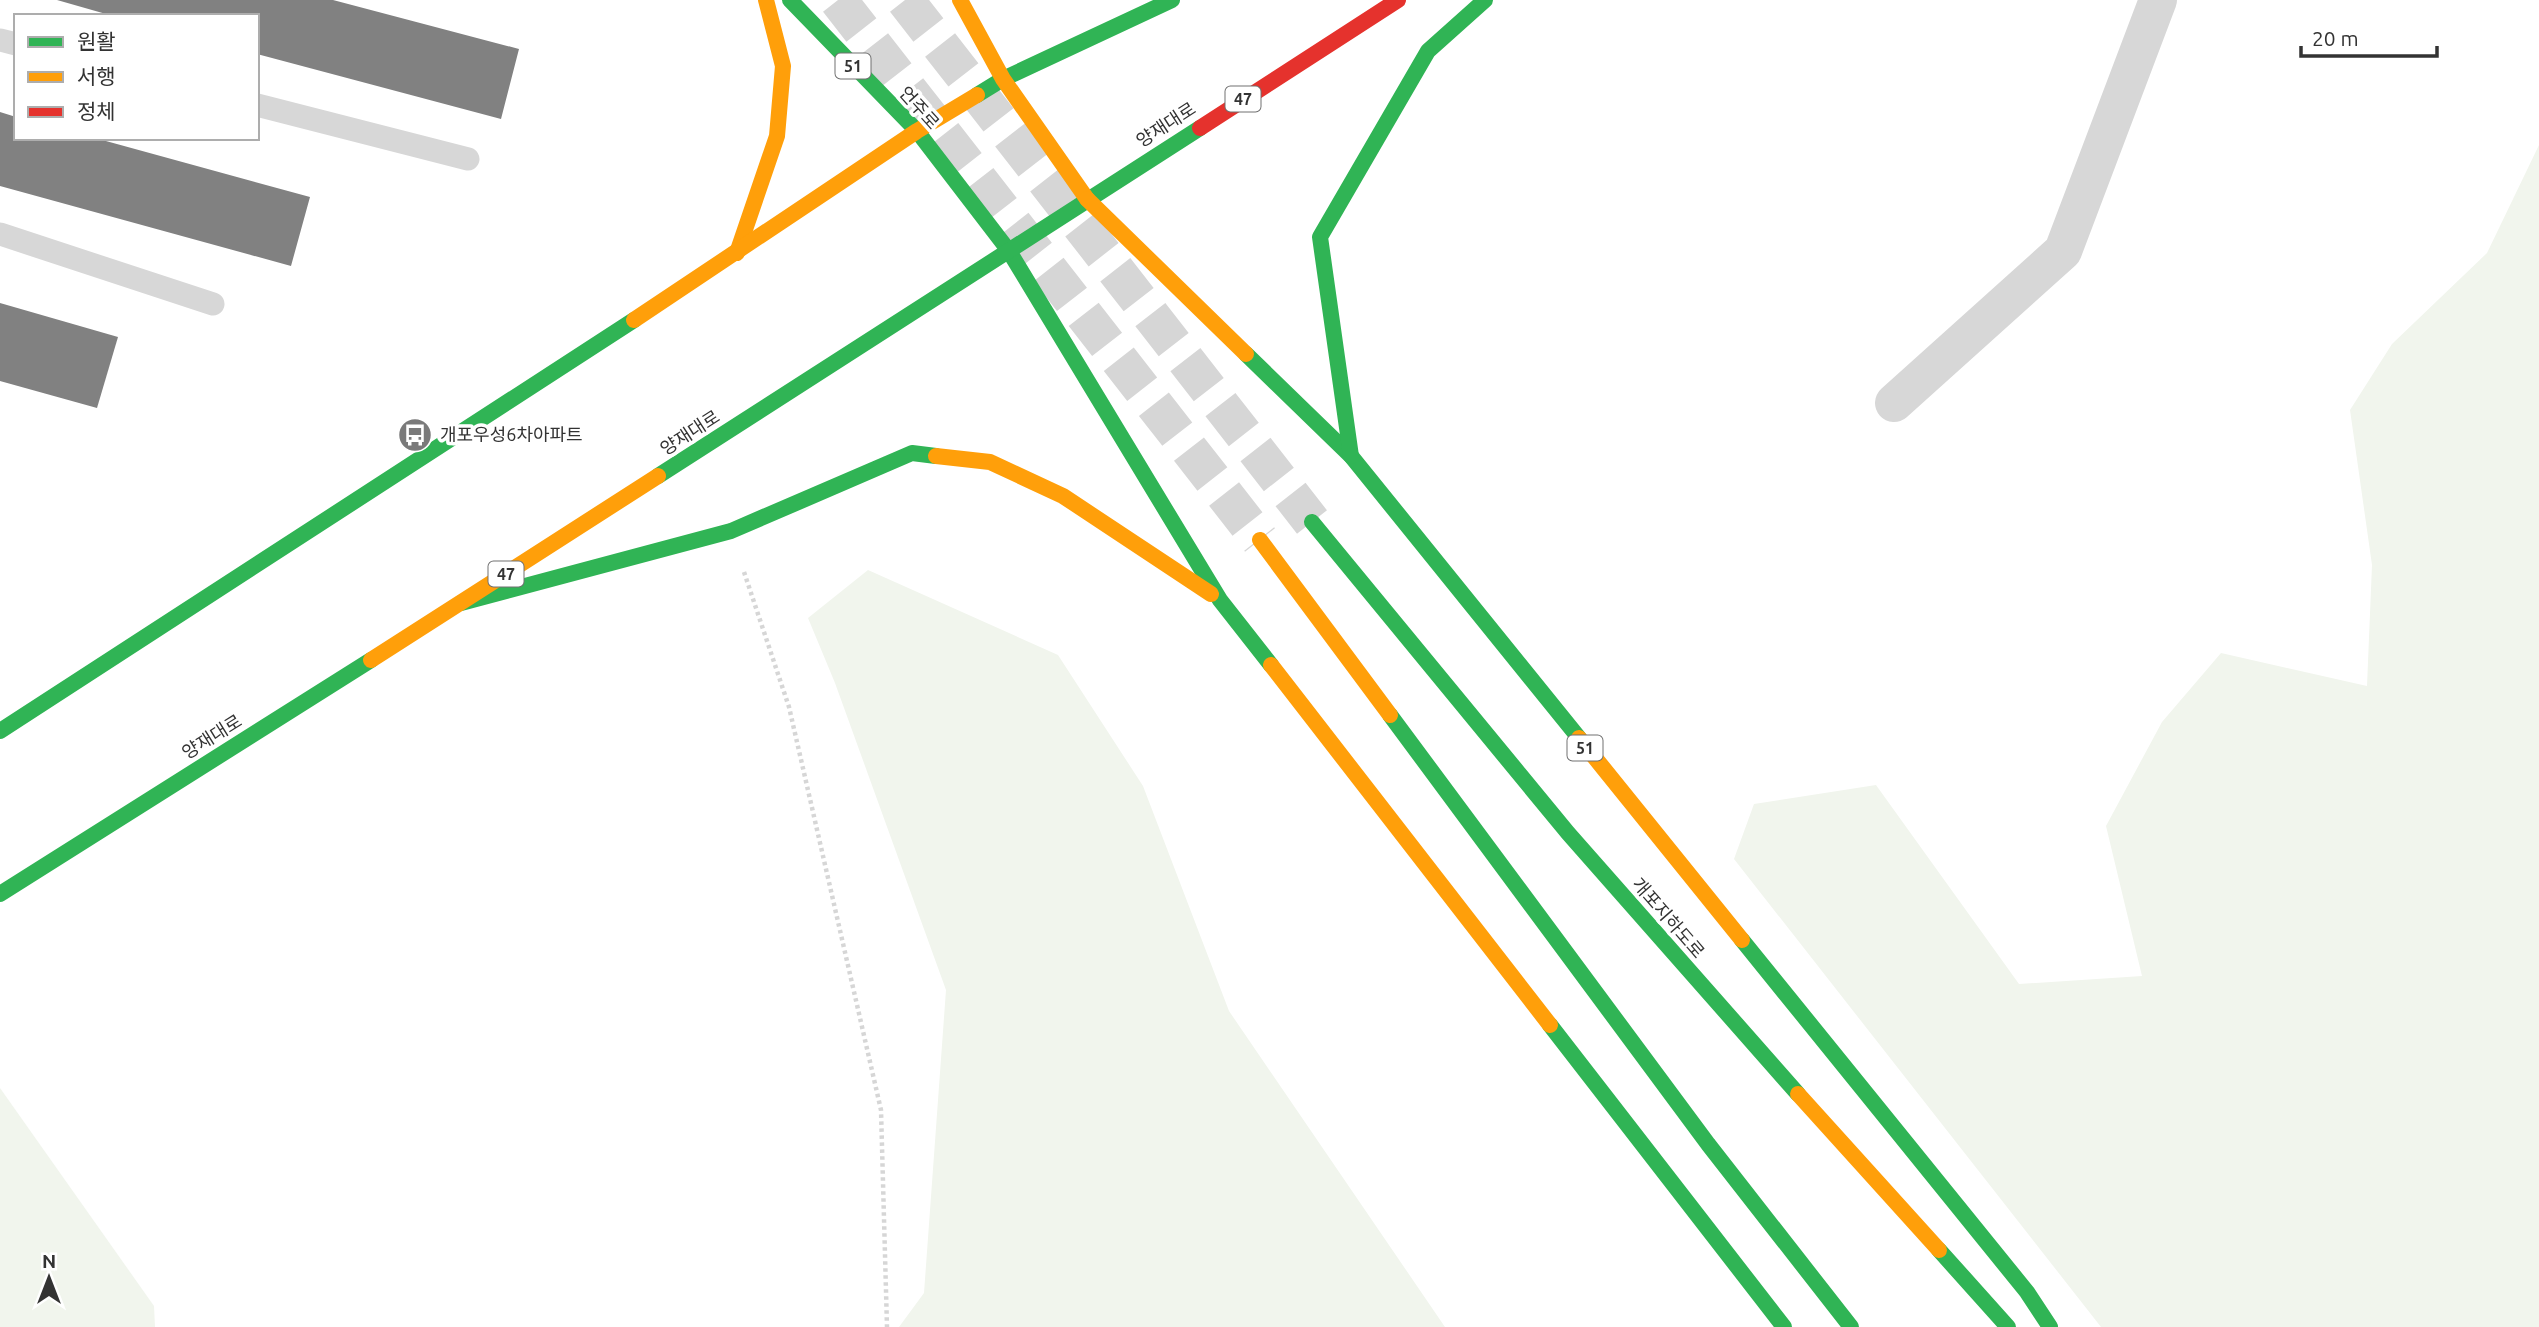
<svg xmlns="http://www.w3.org/2000/svg" width="2539" height="1327" viewBox="0 0 2539 1327" font-family="Ubuntu,'Noto Sans KR',sans-serif">
<style>
.green{fill:#f1f5ed}
.building{fill:#818181}
.lines{fill:none;stroke-linecap:round;stroke-linejoin:round}
.highway-tunnel{stroke:#d6d6d6;stroke-width:38;stroke-dasharray:38 19;stroke-linecap:butt}
.path{stroke:#d6d6d6;stroke-width:4.5;stroke-dasharray:3.5 3.5;stroke-linecap:butt}
.lane{stroke:#d7d7d7;stroke-width:23}
.street{stroke:#d7d7d7;stroke-width:38}
.fast{stroke:#30b455;stroke-width:16}
.slow{stroke:#ff9f0a;stroke-width:16}
.jam{stroke:#e5322d;stroke-width:16}
.labels{text-anchor:middle;stroke-width:7;stroke-linejoin:round;paint-order:stroke}
.shield{fill:#fff;stroke:#707070;stroke-width:2}
.shield-label{font-size:16px;font-weight:bold;fill:#333}
.street-label{font-size:18px;fill:#333;stroke:#fff}
.poi-label{font-size:18px;fill:#333;stroke:#fff;text-anchor:start}
</style>
<rect width="100%" height="100%" fill="#fff"/>
<!-- green -->
<g class="green">
<path d="M 2539,145 L 2539,1327 L 2101,1327 L 1734,859 L 1754,804 L 1876,785 L 2019,984 L 2142,976 L 2106,826 L 2162,722 L 2221,653 L 2367,686 L 2372,565 L 2350,410 L 2392,344 L 2487,253 Z"/>
<path d="M 868,570 L 1058,655 L 1143,786 L 1229,1011 L 1445,1327 L 899,1327 L 924,1293 L 946,990 L 835,683 L 808,618 Z"/>
<path d="M 0,1088 L 154,1306 L 155,1327 L 0,1327 Z"/>
</g>
<!-- building -->
<g class="building">
<path d="M 57,0 L 333,0 L 519,49 L 501,119 L 257,54 L 257,16 L 113,16 Z"/>
<path d="M 0,112 L 16,117 L 16,138 L 95,138 L 310,197 L 291,266 L 0,186 Z"/>
<path d="M 0,303 L 118,337 L 97,408 L 0,381 Z"/>
</g>
<g class="lines">
<!-- highway-tunnel -->
<g class="highway-tunnel">
<path d="M 838,0 L 1260,540"/>
<path d="M 905,0 L 1312,522"/>
</g>
<!-- path -->
<path class="path" d="M 744,572 L 789,707 L 881,1110 L 887,1327"/>
<!-- lane -->
<g class="lane">
<path d="M 0,40 L 16,44"/>
<path d="M 257,105 L 468,159"/>
<path d="M 0,234 L 213,304"/>
</g>
<!-- street -->
<path class="street" d="M 1894,403 L 2063,251 L 2158,0"/>
<!-- fast -->
<g class="fast">
<path d="M 790,0 L 917,131 L 1009,251"/>
<path d="M 977,95 L 1003,79 L 1172,0"/>
<path d="M 1009,251 L 1220,600 L 1271,665"/>
<path d="M 1246,354 L 1351,456 L 1579,738"/>
<path d="M 1351,456 L 1320,237 L 1428,51 L 1485,0"/>
<path d="M 658,476 L 1200,128"/>
<path d="M 1312,522 L 1568,833 L 1798,1094"/>
<path d="M 461,603 L 731,531 L 912,453 L 936,456"/>
<path d="M 1390,715 L 1708,1144 L 1851,1327"/>
<path d="M 0,731 L 634,320"/>
<path d="M 0,894 L 371,660"/>
<path d="M 1742,940 L 2027,1292 L 2050,1327"/>
<path d="M 1550,1025 L 1784,1327"/>
<path d="M 1939,1250 L 2008,1327"/>
</g>
<!-- slow -->
<g class="slow">
<path d="M 960,0 L 1003,79 L 1087,199"/>
<path d="M 1087,199 L 1246,354"/>
<path d="M 737,253 L 777,136 L 783,66 L 766,0"/>
<path d="M 634,320 L 917,131 L 977,95"/>
<path d="M 936,456 L 990,462 L 1063,496 L 1211,594"/>
<path d="M 1260,540 L 1390,715"/>
<path d="M 371,660 L 658,476"/>
<path d="M 1271,665 L 1550,1025"/>
<path d="M 1579,738 L 1742,940"/>
<path d="M 1798,1094 L 1939,1250"/>
</g>
<!-- jam -->
<path class="jam" d="M 1200,128 L 1398,0"/>
</g>
<!-- icons -->
<defs>
<g id="bus-disc" transform="scale(1.75)"><circle r="9.5" fill="#7a7a7a" stroke="#fff"/><path d="M-5-6H5V4H4V6H2V4H-2V6H-4V4H-5ZM-3.5-4V0h7V-4ZM-3.5 1.2v1.5H-2V1.2ZM2 1.2v1.5H3.5V1.2Z" fill="#fff"/></g>
</defs>
<g fill-rule="evenodd">
<use href="#bus-disc" x="415" y="435"/>
</g>
<g class="labels">
<!-- shield labels -->
<g class="shield">
<rect x="835.5" y="53.5" width="35" height="25" rx="5"/>
<rect x="1225.5" y="86.5" width="35" height="25" rx="5"/>
<rect x="488.5" y="561.5" width="35" height="25" rx="5"/>
<rect x="1567.5" y="735.5" width="35" height="25" rx="5"/>
</g>
<g class="shield-label">
<text x="853" y="72">51</text>
<text x="1243" y="105">47</text>
<text x="506" y="580">47</text>
<text x="1585" y="754">51</text>
</g>
<!-- street labels -->
<g class="street-label">
<text transform="translate(919 108) rotate(48)" y="6">언주로</text>
<text transform="translate(1166 125) rotate(-33)" y="6">양재대로</text>
<text transform="translate(690 433) rotate(-33)" y="6">양재대로</text>
<text transform="translate(212 737) rotate(-32)" y="6">양재대로</text>
<text transform="translate(1668 918) rotate(49)" y="6">개포지하도로</text>
</g>
<!-- poi labels -->
<g class="poi-label">
<text x="440" y="441">개포우성6차아파트</text>
</g>
</g>
<!-- legend -->
<rect x="14" y="14" width="245" height="126" fill="#ffffff" stroke="#adadad" stroke-width="2"/>
<rect x="28" y="37" width="35" height="10" fill="#30b455" stroke="#adadad" stroke-width="2"/>
<text x="77" y="49" font-size="21" fill="#333333">원활</text>
<rect x="28" y="72" width="35" height="10" fill="#ff9f0a" stroke="#adadad" stroke-width="2"/>
<text x="77" y="84" font-size="21" fill="#333333">서행</text>
<rect x="28" y="107" width="35" height="10" fill="#e5322d" stroke="#adadad" stroke-width="2"/>
<text x="77" y="119" font-size="21" fill="#333333">정체</text>
<!-- north arrow -->
<g transform="translate(49 1278)" stroke="#ffffff" stroke-width="5" paint-order="stroke">
<path d="M0-5L12 26L0 18L-12 26Z" fill="#333333"/>
<text y="-10" font-size="19" font-weight="bold" text-anchor="middle" fill="#333333">N</text>
</g>
<!-- scale -->
<path d="M2301 46v10h136v-10" fill="none" stroke="#333333" stroke-width="3.5"/>
<text x="2312" y="46" font-size="21" fill="#333333" stroke="#ffffff" stroke-width="5" paint-order="stroke">20 m</text>
</svg>
